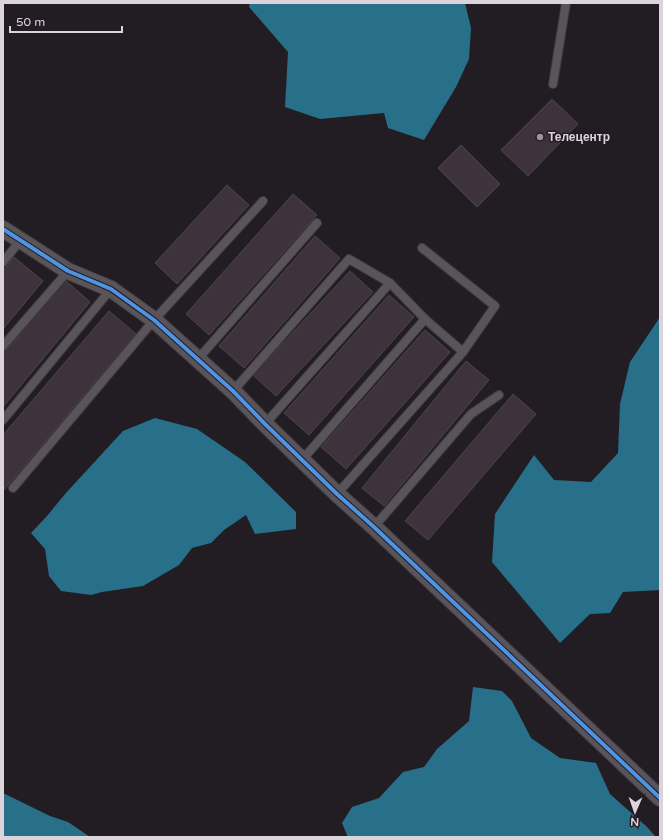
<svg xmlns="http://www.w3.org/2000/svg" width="663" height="840" viewBox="0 0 663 840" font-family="'Varela Round',sans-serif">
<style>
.water{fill:#286f89}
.building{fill:#3e323d;stroke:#4c464b}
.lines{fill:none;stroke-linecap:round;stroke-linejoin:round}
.service-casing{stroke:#3d383d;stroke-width:10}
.minor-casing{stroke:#3d383d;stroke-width:18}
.service{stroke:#595459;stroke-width:8}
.minor{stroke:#595459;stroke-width:16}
.cycleway-casing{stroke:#251a25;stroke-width:6}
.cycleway{stroke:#4d94e3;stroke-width:4}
.poi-dot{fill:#9a949a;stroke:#251a25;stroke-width:1.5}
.labels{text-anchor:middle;stroke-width:3;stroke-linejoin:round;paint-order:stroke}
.poi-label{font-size:12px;font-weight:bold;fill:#dbd4db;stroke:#251a25;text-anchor:start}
</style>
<rect width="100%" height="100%" fill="#221d22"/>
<!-- water -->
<g class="water">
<path d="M 250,3 L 465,3 L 471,28 L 469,59 L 456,87 L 424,140 L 388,128 L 384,113 L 320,119 L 285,107 L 288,52 L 249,7 Z"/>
<path d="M 660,317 L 660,590 L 623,592 L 610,613 L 590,614 L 560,643 L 492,562 L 495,514 L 534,455 L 554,480 L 591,482 L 618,453 L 620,404 L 630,362 Z"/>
<path d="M 155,418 L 197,429 L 245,462 L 296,512 L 296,529 L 255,534 L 246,515 L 224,530 L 211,543 L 192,548 L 179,565 L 143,586 L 102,592 L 91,595 L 61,591 L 49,576 L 45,549 L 31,533 L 47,516 L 65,494 L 123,431 Z"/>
<path d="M 473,687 L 502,691 L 512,701 L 531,738 L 560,758 L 596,763 L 610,794 L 646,826 L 656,837 L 347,837 L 347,835 L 342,823 L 352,807 L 379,798 L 403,772 L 424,767 L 437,749 L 469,721 Z"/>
<path d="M 3,793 L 50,816 L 68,822 L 90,837 L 3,837 Z"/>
</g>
<!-- building -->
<g class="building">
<path d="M 552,99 L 578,124 L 528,176 L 501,150 Z"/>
<path d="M 461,145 L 500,184 L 477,207 L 438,168 Z"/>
<path d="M 227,185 L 249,205 L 177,284 L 155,263 Z"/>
<path d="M 293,194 L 317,215 L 209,335 L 186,314 Z"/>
<path d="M 315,236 L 340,258 L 244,368 L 219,346 Z"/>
<path d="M 14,257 L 43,281 L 3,329 L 3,271 Z"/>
<path d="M 350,271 L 373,292 L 276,396 L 253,375 Z"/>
<path d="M 65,280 L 90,302 L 3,407 L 3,354 Z"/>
<path d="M 389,295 L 414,317 L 309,435 L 284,413 Z"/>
<path d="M 109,311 L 136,334 L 3,491 L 3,435 Z"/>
<path d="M 425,330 L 450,352 L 346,469 L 321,447 Z"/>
<path d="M 466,361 L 489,380 L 384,506 L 362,488 Z"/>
<path d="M 513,394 L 536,414 L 428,540 L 405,521 Z"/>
</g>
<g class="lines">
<!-- service casing -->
<g class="service-casing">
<g id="service">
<path d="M 553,84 L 566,3"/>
<path d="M 3,262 L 20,241"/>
<path d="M 3,346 L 68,271"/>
<path d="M 198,359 L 317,223"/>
<path d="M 233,391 L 349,259 L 390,283 L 425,319 L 463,352"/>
<path d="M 3,420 L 111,289"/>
<path d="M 265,424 L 390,283"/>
<path d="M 302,460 L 425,319"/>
<path d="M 13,488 L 154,320 L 263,201"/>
<path d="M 337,494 L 463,352 L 495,306 L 422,248"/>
<path d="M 374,527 L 471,414 L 499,395"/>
</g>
</g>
<!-- minor casing -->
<g class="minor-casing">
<path id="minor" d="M 3,229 L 68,271 L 111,289 L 154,320 L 233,391 L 265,424 L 337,494 L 374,527 L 660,798"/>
</g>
<!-- service -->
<use href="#service" class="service"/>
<!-- minor -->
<use href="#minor" class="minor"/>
<!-- cycleway casing -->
<g class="cycleway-casing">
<path id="cycleway" d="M 3,229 L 68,271 L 111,289 L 154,320 L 233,391 L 265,424 L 337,494 L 374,527 L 660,798"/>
</g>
<!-- cycleway -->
<use href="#cycleway" class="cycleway"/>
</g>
<!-- markers -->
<circle class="poi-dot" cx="540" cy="137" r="4"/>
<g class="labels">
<!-- poi labels -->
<g class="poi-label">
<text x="548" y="141">Телецентр</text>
</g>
</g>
<!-- border -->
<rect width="663" height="840" fill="none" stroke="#dbd4db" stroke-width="8"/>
<!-- north arrow -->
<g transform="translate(635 812) rotate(182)" stroke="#251a25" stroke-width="3" paint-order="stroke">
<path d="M0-3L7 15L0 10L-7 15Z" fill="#dbd4db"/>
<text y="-6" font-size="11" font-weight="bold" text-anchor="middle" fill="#dbd4db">N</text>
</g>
<!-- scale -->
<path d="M10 26v6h112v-6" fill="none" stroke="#dbd4db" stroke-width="2"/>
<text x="16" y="26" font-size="12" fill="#dbd4db" stroke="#251a25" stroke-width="3" paint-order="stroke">50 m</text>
</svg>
